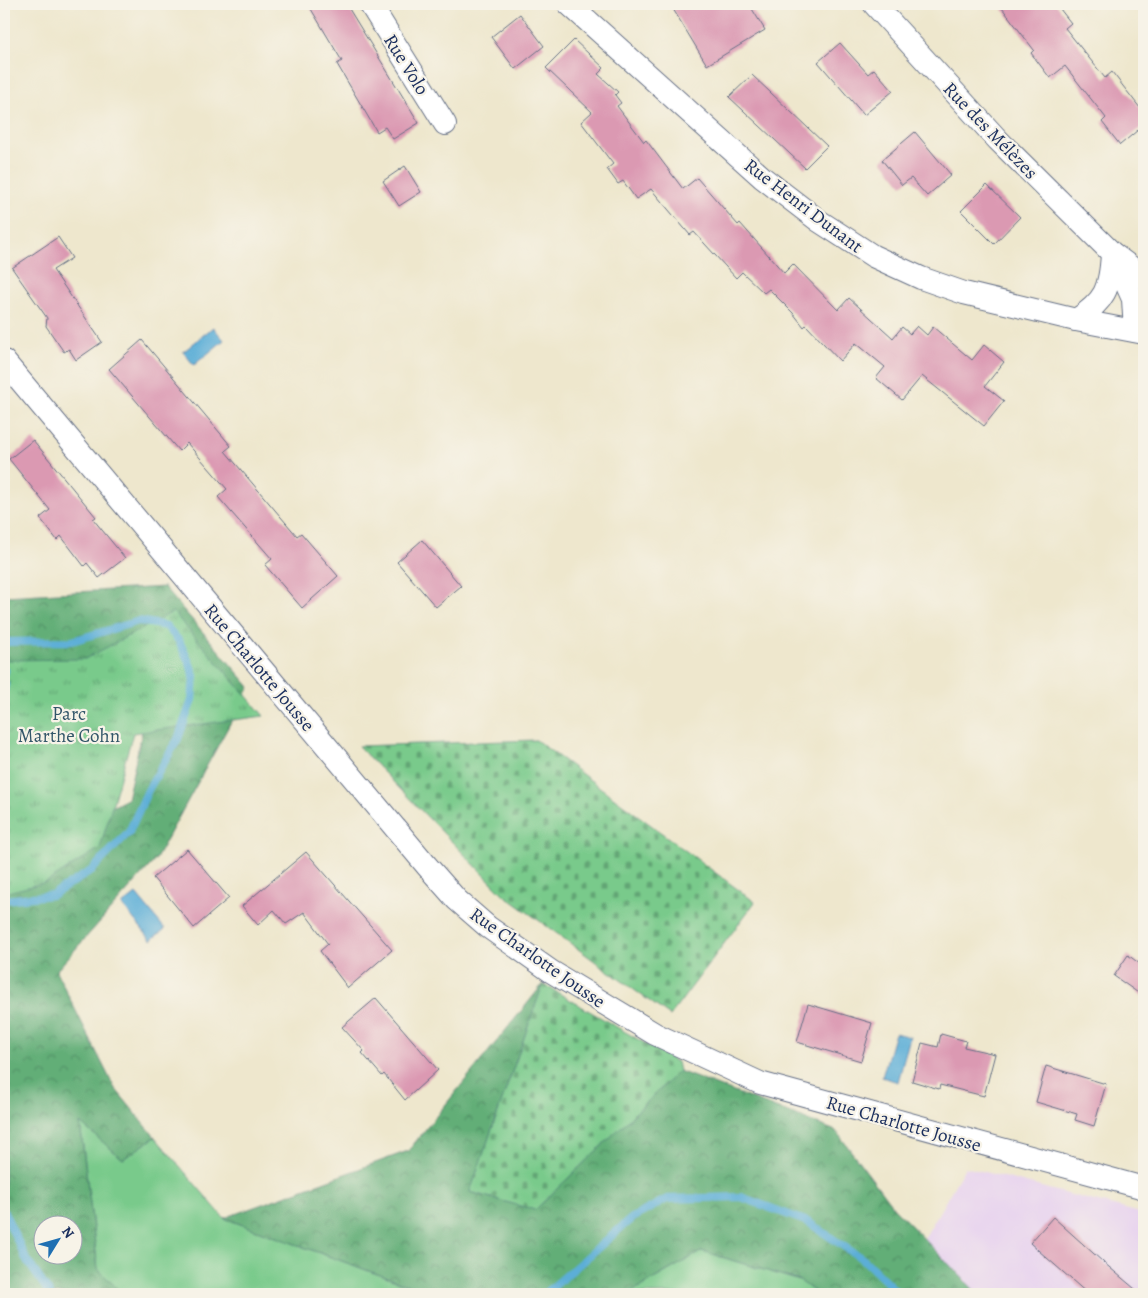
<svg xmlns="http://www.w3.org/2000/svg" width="1148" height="1298" viewBox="0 0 1148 1298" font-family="Alegreya,serif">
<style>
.built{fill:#e7d2ef}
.grass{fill:#79ca8b;stroke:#4a7c74}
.forest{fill:url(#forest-crowns);stroke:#3e6e6a;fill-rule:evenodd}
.cemetery{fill:url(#cemetery-stones);stroke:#4a7c74}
.park{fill:url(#park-tufts);stroke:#4a7c74}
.water{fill:#5baed7;stroke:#3b6e9a}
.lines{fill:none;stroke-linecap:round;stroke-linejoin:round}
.stream{stroke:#5baed7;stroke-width:8}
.building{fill:#db99b2}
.street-casing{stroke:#656f85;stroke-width:24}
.street{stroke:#fff;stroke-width:22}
.labels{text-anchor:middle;stroke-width:4.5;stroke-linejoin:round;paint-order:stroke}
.street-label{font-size:19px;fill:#1b2f5e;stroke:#f7f3e8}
.park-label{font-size:19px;fill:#325669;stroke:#f7f3e8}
</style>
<defs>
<pattern id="forest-crowns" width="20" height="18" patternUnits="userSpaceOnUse" patternTransform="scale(1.25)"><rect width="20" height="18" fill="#62ae77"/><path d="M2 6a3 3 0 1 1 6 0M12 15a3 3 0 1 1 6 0" fill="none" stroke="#508e65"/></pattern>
<pattern id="cemetery-stones" width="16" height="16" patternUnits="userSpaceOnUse" patternTransform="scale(1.25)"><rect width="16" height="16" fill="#79ca8b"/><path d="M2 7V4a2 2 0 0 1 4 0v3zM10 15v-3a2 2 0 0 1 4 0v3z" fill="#62a475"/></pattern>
<pattern id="park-tufts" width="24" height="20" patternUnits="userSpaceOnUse" patternTransform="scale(1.25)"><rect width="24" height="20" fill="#79ca8b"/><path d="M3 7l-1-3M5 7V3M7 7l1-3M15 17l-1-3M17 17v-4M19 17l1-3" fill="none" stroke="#62a475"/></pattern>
</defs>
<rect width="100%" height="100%" fill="#f7f3e8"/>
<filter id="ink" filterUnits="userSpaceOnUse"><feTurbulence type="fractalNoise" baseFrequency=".02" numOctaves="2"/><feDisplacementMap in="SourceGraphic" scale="10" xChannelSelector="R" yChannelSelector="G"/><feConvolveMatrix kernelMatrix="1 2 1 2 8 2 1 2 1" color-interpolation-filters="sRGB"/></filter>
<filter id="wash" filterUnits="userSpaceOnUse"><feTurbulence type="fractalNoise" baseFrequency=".0096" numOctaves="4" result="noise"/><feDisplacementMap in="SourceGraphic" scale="20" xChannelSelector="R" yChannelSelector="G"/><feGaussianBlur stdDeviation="1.12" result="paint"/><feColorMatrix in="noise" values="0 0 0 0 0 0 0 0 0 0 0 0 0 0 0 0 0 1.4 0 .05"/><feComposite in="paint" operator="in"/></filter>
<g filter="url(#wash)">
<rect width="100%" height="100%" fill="#eee7cd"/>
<!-- built -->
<path class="built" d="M 965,1167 L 1144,1214 L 1144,1294 L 978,1294 L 924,1239 Z"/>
<!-- grass -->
<g class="grass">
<path d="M 80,1122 L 123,1159 L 155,1137 L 224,1218 L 432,1294 L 123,1294 L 98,1269 Z"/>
<path d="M 702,1251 L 800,1281 L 818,1294 L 628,1294 Z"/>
</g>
<!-- forest -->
<g class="forest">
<path d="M 164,587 L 250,687 L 156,859 L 56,971 L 114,1087 L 155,1137 L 123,1159 L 80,1123 L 98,1269 L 123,1294 L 13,1294 L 4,1279 L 4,864 L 127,799 L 151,691 L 4,707 L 4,596 ZM 42,1226 L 72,1226 L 72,1256 L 42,1256 Z"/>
<path d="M 543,984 L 470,1192 L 535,1210 L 679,1071 L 836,1131 L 893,1207 L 978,1294 L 818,1294 L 800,1281 L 702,1251 L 628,1294 L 432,1294 L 224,1218 L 408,1151 Z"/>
</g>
<!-- cemetery -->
<g class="cemetery">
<path d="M 536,740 L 755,902 L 670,1016 L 504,895 L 358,746 Z"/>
<path d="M 543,984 L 677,1062 L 679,1071 L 535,1210 L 470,1192 Z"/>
</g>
<!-- park -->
<path class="park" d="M 173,612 L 264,716 L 133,733 L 100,848 L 47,882 L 4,893 L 4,660 L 85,659 Z"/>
<!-- water -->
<g class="water">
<path d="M 213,327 L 224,340 L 194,365 L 183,352 Z"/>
<path d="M 136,894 L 165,929 L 151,940 L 122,905 Z"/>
<path d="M 895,1033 L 910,1037 L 898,1082 L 882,1077 Z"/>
</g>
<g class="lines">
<!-- stream -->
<g class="stream">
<path d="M 4,642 L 72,641 L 139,621 L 166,626 L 179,641 L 190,664 L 194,676 L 192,700 L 178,739 L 148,790 L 129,832 L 91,871 L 52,895 L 4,900"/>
<path d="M 4,670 L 4,672"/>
<path d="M 4,689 L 5,684"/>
<path d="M 4,1212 L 26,1259 L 50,1294"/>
<path d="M 545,1294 L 632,1218 L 667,1199 L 741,1197 L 808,1222 L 864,1260 L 899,1294"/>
</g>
</g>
<g id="blocks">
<!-- building -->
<g class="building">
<path d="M 308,4 L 346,4 L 419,123 L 393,139 L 385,127 L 377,132 L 337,64 L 342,61 Z"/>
<path d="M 670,4 L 749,4 L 765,30 L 707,65 Z"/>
<path d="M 999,4 L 1056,4 L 1071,23 L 1065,28 L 1105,78 L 1112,72 L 1144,113 L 1144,125 L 1120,145 L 1102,122 L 1106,118 L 1065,66 L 1050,78 L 1031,53 L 1034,50 Z"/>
<path d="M 520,14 L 544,46 L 515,69 L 491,37 Z"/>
<path d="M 574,40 L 604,68 L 598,74 L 618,92 L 615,95 L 621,103 L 617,106 L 644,142 L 646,140 L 683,189 L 697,178 L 738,225 L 740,223 L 784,273 L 793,264 L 838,310 L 849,298 L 893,338 L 902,327 L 910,334 L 917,326 L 927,335 L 933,327 L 972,360 L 984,345 L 1004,362 L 985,386 L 1004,401 L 984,426 L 922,376 L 902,400 L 876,378 L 885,367 L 856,343 L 840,361 L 806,325 L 804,327 L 793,313 L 769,289 L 764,293 L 742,272 L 736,278 L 694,232 L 690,235 L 651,189 L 636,199 L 623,181 L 618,184 L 607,169 L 613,164 L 581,122 L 592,112 L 546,68 Z"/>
<path d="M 840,43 L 868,74 L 874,69 L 893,91 L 864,115 L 818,62 Z"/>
<path d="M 752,75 L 827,146 L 805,168 L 729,97 Z"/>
<path d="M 915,132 L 951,175 L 927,196 L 911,178 L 902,185 L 882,160 Z"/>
<path d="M 405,166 L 421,192 L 399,206 L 383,181 Z"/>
<path d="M 987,185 L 1020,217 L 994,244 L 961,211 Z"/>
<path d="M 58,237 L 72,258 L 53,270 L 102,342 L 76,360 L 69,349 L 64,352 L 46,326 L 47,318 L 12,268 Z"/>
<path d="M 142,340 L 231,446 L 225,451 L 297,536 L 301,533 L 338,576 L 302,608 L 265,565 L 272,559 L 218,497 L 227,489 L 187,443 L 179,451 L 109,369 Z"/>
<path d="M 33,440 L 96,517 L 93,519 L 125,558 L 99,578 L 87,563 L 84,566 L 61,536 L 57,540 L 40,518 L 50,510 L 9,459 Z"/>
<path d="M 422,540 L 461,586 L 436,607 L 397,562 Z"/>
<path d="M 187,849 L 229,898 L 194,928 L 153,878 Z"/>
<path d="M 306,852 L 392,950 L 348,988 L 320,951 L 328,944 L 304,912 L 286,924 L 274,910 L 258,925 L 242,906 Z"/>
<path d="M 1128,955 L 1144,967 L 1144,997 L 1114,976 Z"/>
<path d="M 376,998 L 438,1070 L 405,1100 L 384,1074 L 382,1076 L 362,1053 L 364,1051 L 342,1027 Z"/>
<path d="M 808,1004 L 872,1023 L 861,1061 L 797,1042 Z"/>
<path d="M 941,1034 L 966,1041 L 964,1047 L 995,1054 L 984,1096 L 940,1085 L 939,1089 L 912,1081 L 922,1043 L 938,1047 Z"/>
<path d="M 1046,1066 L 1106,1084 L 1094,1126 L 1075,1120 L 1077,1114 L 1036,1102 Z"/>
<path d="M 1053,1217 L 1103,1262 L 1141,1294 L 1088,1294 L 1030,1243 Z"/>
</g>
</g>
</g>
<g filter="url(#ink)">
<use href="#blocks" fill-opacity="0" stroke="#656f85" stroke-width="1"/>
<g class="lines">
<!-- street casing -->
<g class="street-casing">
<g id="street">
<path d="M 370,4 L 445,124"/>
<path d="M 569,4 L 763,178 L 819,221 L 873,256 L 921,278 L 964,293 L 1076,320 L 1144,333"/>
<path d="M 874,4 L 998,140 L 1112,253 L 1144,277"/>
<path d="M 1113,254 L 1133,299 L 1135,331"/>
<path d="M 1076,320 C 1105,301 1110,289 1112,254"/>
<path d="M 4,361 L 427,866 L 457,900 L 488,927 L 552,972 L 655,1034 L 760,1083 L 1144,1188"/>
</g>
</g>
<!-- street -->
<use href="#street" class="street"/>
</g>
</g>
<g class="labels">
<!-- street labels -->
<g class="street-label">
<text transform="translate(407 64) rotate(58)" y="7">Rue Volo</text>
<text transform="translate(991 130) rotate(46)" y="7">Rue des Mélèzes</text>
<text transform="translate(804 205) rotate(37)" y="7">Rue Henri Dunant</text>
<text transform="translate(260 667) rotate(50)" y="7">Rue Charlotte Jousse</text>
<text transform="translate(538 957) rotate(35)" y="7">Rue Charlotte Jousse</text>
<text transform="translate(904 1123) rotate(16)" y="7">Rue Charlotte Jousse</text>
</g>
<!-- park labels -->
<g class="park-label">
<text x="69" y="720">Parc<tspan x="69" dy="22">Marthe Cohn</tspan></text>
</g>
</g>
<!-- margin -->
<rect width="1148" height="1298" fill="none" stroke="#f7f3e8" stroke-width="20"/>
<!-- north arrow -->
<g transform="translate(58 1240) rotate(53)"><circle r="24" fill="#f7f3e8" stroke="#9fa5b1"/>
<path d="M0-4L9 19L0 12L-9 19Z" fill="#1f6fb2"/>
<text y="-8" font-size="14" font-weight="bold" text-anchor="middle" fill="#1b2f5e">N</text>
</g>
</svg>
